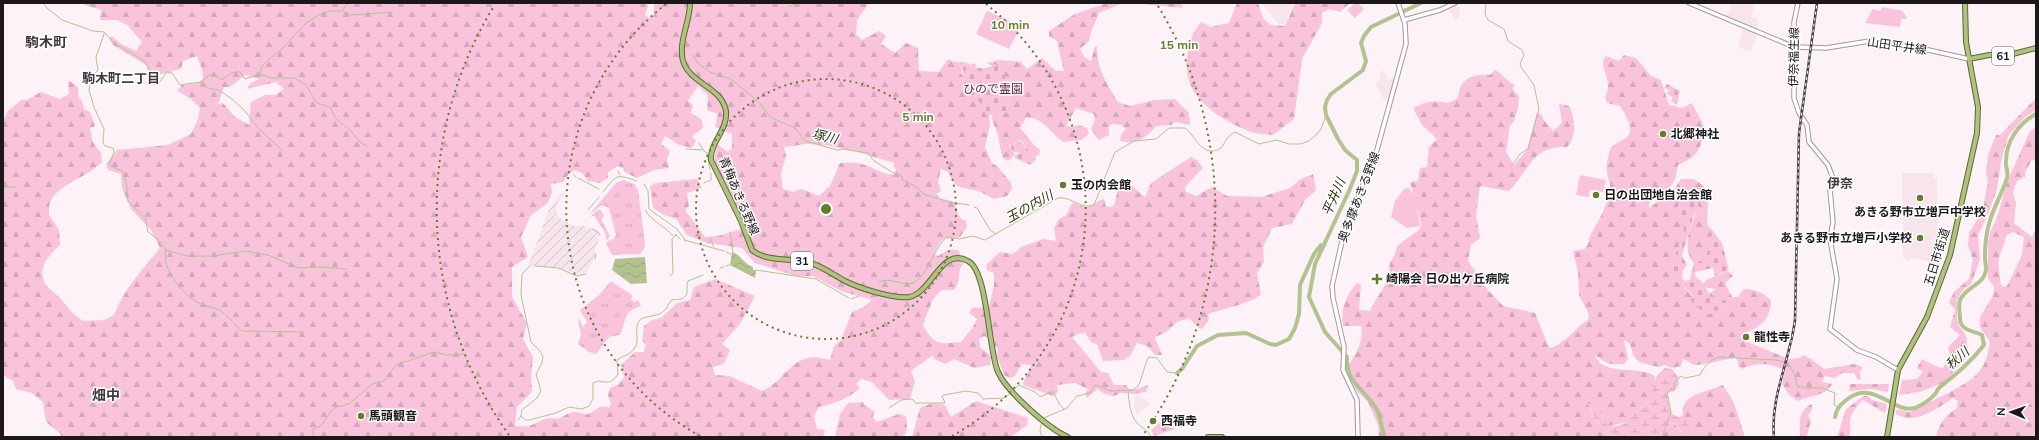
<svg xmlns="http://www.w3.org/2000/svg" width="2039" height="440" viewBox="0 0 2039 440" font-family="Mulish,'Noto Sans JP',sans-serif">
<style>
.built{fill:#f8e4ed}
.industrial{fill:url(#industrial-furrows)}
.grass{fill:url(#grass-tufts)}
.forest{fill:url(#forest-firs);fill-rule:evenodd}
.wetland{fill:url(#wetland-marsh)}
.cemetery{fill:url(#cemetery-stones)}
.park{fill:#f9c4db}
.water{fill:url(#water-waves)}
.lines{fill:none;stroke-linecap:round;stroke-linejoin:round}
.stream{stroke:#b2c390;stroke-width:1}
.river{stroke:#b2c390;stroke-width:4}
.secondary-casing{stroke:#a2989c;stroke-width:5.5}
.primary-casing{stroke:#5a6b2a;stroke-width:6}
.secondary{stroke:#fff;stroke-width:3.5}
.primary{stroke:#b0c184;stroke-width:4}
.rail-casing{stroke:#474245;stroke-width:2.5}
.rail{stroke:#fff;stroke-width:1;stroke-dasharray:3;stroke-linecap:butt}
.ring{fill:none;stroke:#667c2d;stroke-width:2;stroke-dasharray:2 4}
.poi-dot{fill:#667c2d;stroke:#fff;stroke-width:1.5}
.labels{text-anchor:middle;stroke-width:3;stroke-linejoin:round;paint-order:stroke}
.shield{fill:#fff;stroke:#605d5f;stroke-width:1}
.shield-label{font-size:11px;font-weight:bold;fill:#1c181a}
.street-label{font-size:12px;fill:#1c181a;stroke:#fff}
.park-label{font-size:12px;fill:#642345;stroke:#fff}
.poi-label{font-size:12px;font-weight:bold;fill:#1c181a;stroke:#fff;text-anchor:start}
.neighbourhood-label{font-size:13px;font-weight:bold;fill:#41383c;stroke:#fff}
.water-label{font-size:13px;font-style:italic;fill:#29340e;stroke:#fff}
.quarter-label{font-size:14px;font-weight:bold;fill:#41383c;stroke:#fff}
.centre{fill:#667c2d;stroke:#fff;stroke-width:2}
.ring-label{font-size:12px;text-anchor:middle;font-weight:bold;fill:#667c2d;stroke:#fff;stroke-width:3;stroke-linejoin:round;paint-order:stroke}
</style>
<defs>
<pattern id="industrial-furrows" width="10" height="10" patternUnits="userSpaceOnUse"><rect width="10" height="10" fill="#f8e4ed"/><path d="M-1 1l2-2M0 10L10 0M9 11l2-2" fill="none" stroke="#d4c3cb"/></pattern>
<pattern id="grass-tufts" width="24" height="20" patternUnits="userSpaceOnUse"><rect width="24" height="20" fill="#f9c4db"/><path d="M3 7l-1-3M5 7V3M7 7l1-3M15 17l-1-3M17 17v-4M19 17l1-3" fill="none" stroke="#d5a8bb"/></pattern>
<pattern id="forest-firs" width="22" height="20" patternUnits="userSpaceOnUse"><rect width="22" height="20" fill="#f9c4db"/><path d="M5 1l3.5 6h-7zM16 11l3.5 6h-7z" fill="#d5a8bb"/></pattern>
<pattern id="wetland-marsh" width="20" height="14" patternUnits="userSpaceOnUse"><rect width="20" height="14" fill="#f9c4db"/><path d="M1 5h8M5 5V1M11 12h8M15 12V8" fill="none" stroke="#d5a8bb"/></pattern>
<pattern id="cemetery-stones" width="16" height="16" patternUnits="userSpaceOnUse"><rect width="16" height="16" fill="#f9c4db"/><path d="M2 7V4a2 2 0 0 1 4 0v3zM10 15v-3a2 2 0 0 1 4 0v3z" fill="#d5a8bb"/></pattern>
<pattern id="water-waves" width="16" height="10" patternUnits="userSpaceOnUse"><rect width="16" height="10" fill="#b2c390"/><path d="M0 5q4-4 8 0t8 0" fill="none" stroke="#98a77c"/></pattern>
</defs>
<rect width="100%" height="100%" fill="#fdf2f7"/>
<!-- built -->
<g class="built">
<path d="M 1262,3 L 1293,3 L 1285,24 L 1278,24 Z"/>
<path d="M 1732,3 L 1746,5 L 1747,3 L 1755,3 L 1751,17 L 1758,19 L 1758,31 L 1726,17 Z"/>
<path d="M 1457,4 L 1460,7 L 1459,18 L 1455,20 L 1447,8 Z"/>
<path d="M 1743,28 L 1757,34 L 1751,51 L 1738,47 Z"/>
<path d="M 1383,70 L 1388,79 L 1395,79 L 1389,100 L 1384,99 L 1376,85 L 1381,77 L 1379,74 Z"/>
<path d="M 1800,115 L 1801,117 L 1795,325 L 1793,325 L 1797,148 Z"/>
<path d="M 1902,173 L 1933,173 L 1934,178 L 1937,178 L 1938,258 L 1932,258 L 1931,262 L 1911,258 L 1910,261 L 1903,257 Z"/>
<path d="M 1793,326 L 1795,326 L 1792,343 L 1776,403 L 1774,437 L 1773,437 L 1775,398 Z"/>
<path d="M 1138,395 L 1151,404 L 1136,415 L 1134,403 L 1135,396 Z"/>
</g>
<!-- industrial -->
<path class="industrial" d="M 566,191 L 556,205 L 557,215 L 572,226 L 585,226 L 598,232 L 600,236 L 595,251 L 595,257 L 587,272 L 581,275 L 556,267 L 528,266 L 550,207 L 560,194 Z"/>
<!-- grass -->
<g class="grass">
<path d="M 624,180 L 634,184 L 638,190 L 645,243 L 644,249 L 640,254 L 612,255 L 606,243 L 611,239 L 612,241 L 616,235 L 609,208 L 602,205 L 589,215 L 617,182 Z"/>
<path d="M 598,210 L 601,210 L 604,216 L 601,219 L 610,236 L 606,241 C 608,230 597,225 595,215 L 590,217 Z"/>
<path d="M 611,281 L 633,296 L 631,299 L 634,302 L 638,300 L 641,306 C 621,312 627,322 620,335 L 609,337 L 596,354 L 589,352 L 578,344 L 581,334 L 578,320 L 580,319 L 582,328 L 587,322 L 580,310 L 599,295 Z"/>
</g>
<!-- forest -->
<g class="forest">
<path d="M 83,3 L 647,3 L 648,6 L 645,15 L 649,18 L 654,15 L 654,3 L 869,3 L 857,20 L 856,34 L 862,40 L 879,31 L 886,36 L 881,44 L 895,53 L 906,43 L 918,48 L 919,71 L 939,72 L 948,59 L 954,62 L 964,62 L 961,73 L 989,115 L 990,125 L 985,147 L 992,163 L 998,167 L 1011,183 L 1012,189 L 1007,196 L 994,199 C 988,196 980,191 974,190 C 957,187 956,188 948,172 L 941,169 L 938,182 L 941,191 L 936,194 L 940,198 L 954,202 L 960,218 L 966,221 L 967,227 L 960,237 C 941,241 944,234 934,254 L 938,256 C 945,252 951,247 959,251 L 963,264 C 956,273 962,281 954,290 L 941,290 L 932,301 L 923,325 C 934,346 940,344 961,342 L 973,327 L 977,319 L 969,313 L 972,308 L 989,307 L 994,285 L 994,273 L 987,270 L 986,265 L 1000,252 L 1013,254 L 1021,247 L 1043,239 L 1056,241 L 1054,228 L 1059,219 L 1066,215 L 1073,202 C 1093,213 1089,203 1104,199 L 1106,207 L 1114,206 L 1118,189 L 1131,185 L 1145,197 L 1151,183 L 1191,157 L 1197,160 L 1203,168 L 1185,187 L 1186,192 L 1196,196 L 1212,187 L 1227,196 L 1261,197 L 1290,188 L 1301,179 L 1313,174 L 1316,190 L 1305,200 L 1292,224 L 1272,228 L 1263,247 L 1264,262 L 1257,273 L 1261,295 C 1246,305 1226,308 1208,314 L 1209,320 L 1202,329 L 1199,328 L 1189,318 L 1177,322 L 1165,333 L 1155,337 L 1162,355 L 1155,355 L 1147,346 L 1137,343 L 1130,356 L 1124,360 L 1103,361 L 1097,344 L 1092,343 L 1085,333 L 1078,334 L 1072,337 L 1101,372 L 1108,373 L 1114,385 L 1126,385 L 1129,389 L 1137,389 L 1148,385 L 1146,392 L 1134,394 L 1120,393 L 1114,396 L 1105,394 L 1097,389 L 1087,398 L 1085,393 L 1088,389 L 1075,383 L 1057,385 L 1058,392 L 1053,396 L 1023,385 C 1024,377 1030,373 1031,365 L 1022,364 L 1015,376 L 1010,378 L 1004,375 L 997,356 L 998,347 L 995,346 L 993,340 L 984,336 L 979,339 L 980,347 L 991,356 L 990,365 L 974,368 L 954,359 L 946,364 L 934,359 L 933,355 L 911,371 L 915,381 L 910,399 L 889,400 L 872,382 L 861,379 L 856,384 L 860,388 C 850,398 833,404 819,407 L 814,416 L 817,429 L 825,430 L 823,437 L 60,437 L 61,434 L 46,422 L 43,402 L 32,393 L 16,389 L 13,381 L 3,375 L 3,121 L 8,111 L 21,100 L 27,100 L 41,92 L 60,99 L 69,94 L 68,80 L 78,87 L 78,97 L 82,101 L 84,109 L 90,112 L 95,126 L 90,128 C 92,139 92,145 101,152 L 102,162 C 88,177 61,183 51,200 C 49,203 49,211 49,215 L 59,230 L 60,245 C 50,254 35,269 46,285 C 49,289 55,293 59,297 C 68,307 72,314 83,321 L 104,320 L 114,315 C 124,289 142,270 160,248 L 151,230 L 131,209 L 122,188 L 121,174 L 108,170 L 106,164 L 117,150 L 168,145 L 191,134 L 198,119 L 200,108 L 190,98 L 177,91 L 182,85 L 198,83 L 203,79 L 202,69 L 197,56 L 183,61 L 181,69 L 150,77 L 146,65 L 113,45 L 109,38 L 112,36 L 121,44 L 136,51 L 142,42 L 127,25 L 117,20 L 100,20 L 101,10 L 85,5 ZM 245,75 L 259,79 L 251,83 L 247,89 L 276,82 L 284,89 L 276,95 L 265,95 L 251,102 L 249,125 L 235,117 L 223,103 L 218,104 L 224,87 L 230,87 ZM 698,86 L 708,95 L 707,110 L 718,114 L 715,127 L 732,134 L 732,148 L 728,152 L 717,144 L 714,164 L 745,228 L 718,236 L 705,237 L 685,210 L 689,206 L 687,193 L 702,188 L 697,179 L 656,183 L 650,186 L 653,208 L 664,215 L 676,219 L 687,235 L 707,243 L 742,248 L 755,263 L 796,276 L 813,276 L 841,291 L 872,300 L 864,307 L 852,312 L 841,340 L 834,346 L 830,360 C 823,359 814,356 808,358 C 787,363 781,384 762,391 L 729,376 L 715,375 L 713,367 L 724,364 L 730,350 L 722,344 L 740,324 L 755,296 L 715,279 L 694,287 L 690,300 L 677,303 L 661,318 L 652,320 L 644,326 L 642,341 L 646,345 L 644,352 L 635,352 L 621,365 L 624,377 L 619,384 L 610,388 L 608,395 L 611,404 L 609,408 C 598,404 597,411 588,414 C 583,415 580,412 575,412 C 568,412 564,417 557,419 C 545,416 540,422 529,426 C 525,427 519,426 515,426 L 517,407 L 532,392 L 531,376 L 533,357 L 523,339 L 527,323 L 512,297 L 512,267 L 528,257 L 521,237 L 531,215 L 548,203 L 552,192 L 551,184 L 563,182 L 569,174 L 574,170 L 582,173 L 588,181 L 600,183 L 608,178 L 608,172 L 618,166 L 623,168 L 624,172 L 637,178 L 654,170 L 669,168 L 667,160 L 670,151 L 661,144 L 665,136 L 679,145 L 692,148 L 696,141 L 692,136 L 703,128 L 702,120 L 691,113 L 693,105 L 688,101 ZM 807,144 C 834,144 869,155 894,163 L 894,167 L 896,169 L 895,174 C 884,176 875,168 865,165 C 857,162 849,162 840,163 L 830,186 L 819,196 L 802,189 L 793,192 L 783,189 L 781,173 L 786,156 L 784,147 Z"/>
<path d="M 1107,3 L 1123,3 L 1099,13 L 1091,32 L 1089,41 L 1080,49 L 1084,57 L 1091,61 L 1095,46 L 1097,47 C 1097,69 1107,84 1118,102 L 1130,106 L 1154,100 L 1175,99 L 1189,113 L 1190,125 L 1175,122 L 1171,125 L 1156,126 C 1146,138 1137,145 1120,141 L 1121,135 L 1126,129 L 1121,125 L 1112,124 L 1109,127 L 1109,135 L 1099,140 L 1091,129 L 1095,119 L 1094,114 L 1076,108 L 1066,126 L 1073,127 L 1078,125 L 1087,128 L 1089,134 L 1081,140 L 1063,142 C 1052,135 1043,116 1026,118 L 1020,128 C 1027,135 1032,145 1040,150 L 1039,155 L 1033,157 L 1021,140 L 1009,145 L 1015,155 L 1008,161 L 1003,158 C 1000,150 1000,144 998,136 C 997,128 991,123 992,115 L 1005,114 L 1007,105 L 1015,90 L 995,64 L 992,66 L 987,63 L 999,60 L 1021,62 L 1027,69 L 1042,58 L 1056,71 L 1064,71 L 1057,41 L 1049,36 L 1049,31 L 1075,14 Z"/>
<path d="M 1135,3 L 1175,3 L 1181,4 L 1183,8 Z"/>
<path d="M 1237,3 L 1258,3 L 1263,18 L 1270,25 L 1285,26 L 1295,3 L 1353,3 L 1349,4 L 1340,12 L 1329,9 L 1322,13 L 1322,23 L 1302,59 L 1294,119 L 1273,135 C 1264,134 1253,134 1246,130 C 1215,117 1182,95 1187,58 C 1189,41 1191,35 1201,22 L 1211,27 L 1229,23 Z"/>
<path d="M 1624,55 L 1636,58 L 1651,76 L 1661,80 L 1669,105 L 1682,108 L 1692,103 L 1705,128 C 1700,150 1699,156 1678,165 L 1675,179 L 1669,189 L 1656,193 L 1649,204 L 1650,208 L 1660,199 L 1672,193 L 1681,179 L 1694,179 L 1706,188 L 1708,203 L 1707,224 L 1713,231 C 1711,243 1708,252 1701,262 L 1694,263 C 1681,249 1690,223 1699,209 L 1683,214 L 1685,229 L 1673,268 L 1681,283 L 1707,315 L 1727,305 L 1726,300 L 1714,302 L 1708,295 L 1716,289 L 1707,288 L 1703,284 L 1706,280 L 1728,271 L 1733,276 L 1725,283 L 1732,297 L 1738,297 L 1744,289 C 1755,289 1765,293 1771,301 C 1771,317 1761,327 1747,332 L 1743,340 L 1789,359 L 1800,358 L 1803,355 L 1811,359 L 1824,369 L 1854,364 L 1863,367 L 1860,372 L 1861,379 L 1858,380 L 1854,373 L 1842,373 L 1835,378 L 1825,376 L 1822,382 L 1832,384 C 1827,396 1808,396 1798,401 L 1789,395 L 1782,384 L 1783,379 L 1782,369 C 1769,363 1755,362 1742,369 L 1738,366 L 1738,361 L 1735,357 C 1730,359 1698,366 1694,365 C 1690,363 1687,360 1683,359 L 1681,366 L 1672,368 L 1665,365 L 1658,367 L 1639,362 L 1633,355 L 1630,344 L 1624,340 L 1628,359 L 1624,364 C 1609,365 1606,364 1594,354 C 1604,378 1635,364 1655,376 L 1651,397 L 1646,405 L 1635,412 L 1627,422 L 1609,426 L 1604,421 L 1603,410 L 1588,404 L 1595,419 L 1604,429 L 1607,437 L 1379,437 L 1378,425 L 1368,402 L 1355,389 L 1348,365 C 1357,354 1364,341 1361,326 L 1343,326 C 1340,309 1346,296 1357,283 L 1361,285 L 1359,310 L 1370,311 C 1377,296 1385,288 1391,272 L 1389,270 L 1390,263 L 1395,254 L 1397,246 L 1420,229 L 1421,223 L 1410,182 L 1418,181 L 1420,168 L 1427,167 L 1429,147 L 1437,139 L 1422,125 L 1413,108 C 1427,101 1434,100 1448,103 L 1458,98 C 1460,78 1472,74 1490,75 L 1495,70 C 1503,73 1506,82 1514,84 L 1513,90 L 1519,96 L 1518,108 L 1513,123 L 1510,125 L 1506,152 L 1514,165 L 1527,150 L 1537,112 L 1541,114 L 1543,119 L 1553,131 L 1562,123 L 1559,104 L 1569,106 C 1575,118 1577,136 1567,147 C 1532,145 1530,170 1509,191 L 1480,186 L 1476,215 L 1480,238 L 1471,245 L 1468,261 L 1487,289 L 1503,306 L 1535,313 L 1549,348 C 1564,346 1575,327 1588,320 L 1589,314 L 1579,295 L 1578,272 L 1573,251 L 1585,249 L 1589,242 L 1589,238 C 1597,223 1611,202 1610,184 C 1609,180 1607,176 1607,171 C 1606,166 1608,156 1610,150 C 1614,141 1628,141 1630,132 C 1632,124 1623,112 1620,106 L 1607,103 L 1605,97 C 1615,80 1596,66 1606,56 L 1619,61 Z"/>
<path d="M 2036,98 L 2036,110 L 2025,117 L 2008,136 L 2001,162 L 1997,189 L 1989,212 L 1978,235 L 1980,260 L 1971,284 L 1962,291 L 1957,300 L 1957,319 L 1959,326 L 1966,335 L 1969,355 L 1943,383 L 1919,392 L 1899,395 L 1902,380 L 1917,379 L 1923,372 L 1917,368 L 1922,359 L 1935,366 L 1943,368 L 1950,355 L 1948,347 L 1960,335 L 1950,327 L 1955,310 L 1949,302 L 1954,292 L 1969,279 L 1973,260 L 1968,245 L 1969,233 L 1983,210 L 1988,180 L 1986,174 L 1988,155 L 1996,135 L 2000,135 Z"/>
<path d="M 2036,127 L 2036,161 L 2032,160 L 2025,172 L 2025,177 L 2017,181 L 2013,192 L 2016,203 L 2014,223 L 2032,237 L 2036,228 L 2036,437 L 1936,437 C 1939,423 1945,416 1957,408 L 1958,401 L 1953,398 C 1938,408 1913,427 1895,413 L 1897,409 L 1909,412 C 1925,404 1964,387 1975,376 C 1985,367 1988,355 1990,342 L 1980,327 L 1980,317 L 1993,296 L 1994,286 L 1988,279 L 1988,243 L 1990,232 L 1997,218 L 2007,182 L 2030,131 ZM 2013,232 L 2024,237 L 2022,255 L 2007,286 L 2004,287 L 2001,285 C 2000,275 1996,261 2001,252 C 2003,246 2005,243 2006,236 Z"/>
<path d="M 1850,384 L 1889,384 L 1888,392 L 1871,389 L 1849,391 Z"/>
<path d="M 1723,385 L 1734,403 L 1745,437 L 1693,437 C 1691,428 1684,422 1683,414 C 1679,394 1711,391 1723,385 Z"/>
<path d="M 1864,396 L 1868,396 L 1872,400 L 1887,404 L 1885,413 L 1863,400 C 1857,407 1850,412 1850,422 C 1850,428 1852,430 1849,437 L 1837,437 L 1846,409 Z"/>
<path d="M 976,401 L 1028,418 L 1027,425 L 1011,437 L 912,437 L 920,408 L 932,403 L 945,405 L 951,417 Z"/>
<path d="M 863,402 L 864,405 L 874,411 L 873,418 L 877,422 L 899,414 L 906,416 L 907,429 L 904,437 L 835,437 L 840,414 L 848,403 Z"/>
<path d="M 1812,404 L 1812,409 L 1808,416 L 1811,420 L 1807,436 L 1800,437 C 1800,423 1797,411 1812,404 Z"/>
<path d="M 1672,423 L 1679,428 L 1684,437 L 1662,437 L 1666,428 Z"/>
</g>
<!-- wetland -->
<path class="wetland" d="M 1665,368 L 1672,369 L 1678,377 L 1679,385 L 1674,391 L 1668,393 C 1668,400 1669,407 1672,414 L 1678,417 L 1683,415 L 1689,425 L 1693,437 L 1684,437 L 1679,428 L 1672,423 L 1666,428 L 1662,437 L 1607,437 L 1604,429 L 1595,419 L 1588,403 L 1603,410 L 1604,421 L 1609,426 C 1629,426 1623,423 1635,412 C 1638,410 1642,408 1645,406 C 1657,394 1647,381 1665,368 Z"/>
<!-- cemetery -->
<g class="cemetery">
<path d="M 964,62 L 971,65 L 972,63 L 976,64 L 975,67 C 982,69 989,69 995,64 L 1015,90 L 1007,105 L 1005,114 L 989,115 L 978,100 L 972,99 C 964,86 961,77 964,62 Z"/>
<path d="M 1667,84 L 1680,91 L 1677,105 L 1671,101 L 1673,97 L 1667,94 L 1669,90 L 1664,88 Z"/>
<path d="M 1021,142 L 1036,159 L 1031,165 L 1015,158 L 1015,155 L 1021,153 L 1014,152 L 1011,148 L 1010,143 Z"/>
<path d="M 1686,190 L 1696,191 L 1699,209 L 1693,217 L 1682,256 L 1687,265 L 1683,270 L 1682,278 L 1685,281 L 1690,280 L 1694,263 L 1701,261 L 1707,253 L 1713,231 L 1722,243 L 1729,270 L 1715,276 L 1713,268 L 1695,272 C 1695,277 1696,277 1700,280 C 1706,286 1709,294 1714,302 L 1726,300 L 1727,305 L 1707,315 L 1691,301 L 1692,295 L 1681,283 L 1672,283 C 1673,273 1673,264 1676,254 C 1681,236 1691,225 1676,207 Z"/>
<path d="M 1164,419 L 1175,429 L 1154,436 L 1151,430 Z"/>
</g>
<!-- park -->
<g class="park">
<path d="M 1355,3 L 1358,3 L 1364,9 L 1355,18 L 1347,10 Z"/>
<path d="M 1882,7 L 1903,11 L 1907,19 L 1901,19 L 1900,27 L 1865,23 L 1873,9 L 1881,11 Z"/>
<path d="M 987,11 L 1021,26 L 1009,49 L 976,34 Z"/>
<path d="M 1580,175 L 1606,180 L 1603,192 L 1590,190 L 1589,197 L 1576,195 Z"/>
<path d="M 1409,188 L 1415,197 L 1420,226 L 1407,228 L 1391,217 L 1395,201 L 1404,189 Z"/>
</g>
<!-- water -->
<g class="water">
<path d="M 732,252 C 741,255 744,264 753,267 L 753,270 L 756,270 L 755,278 L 730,265 Z"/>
<path d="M 645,257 L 647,283 L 631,284 L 612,270 L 615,259 Z"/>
</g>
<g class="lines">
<!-- stream -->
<g class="stream">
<path d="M 43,3 L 47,8 L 62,20 L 93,31 L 104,32 L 114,43 L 143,60 L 147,65 L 155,84 L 159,83 L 167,72 L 172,73 L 180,85 L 200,82 L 210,75 L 216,75 L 220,79 L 224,79 C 229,74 233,71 240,72 L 245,79 L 260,74 L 271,78 L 294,78 L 305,84 L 317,103 L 330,107 L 336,119 L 351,131 L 361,143 L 367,146"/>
<path d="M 1486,3 L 1485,14 L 1488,20 L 1504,29 L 1508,41 L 1522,50 L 1524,55 L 1520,64 L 1521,67 L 1534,85 L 1539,109 L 1528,149 L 1520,154 L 1512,165"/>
<path d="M 789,7 L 796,3"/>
<path d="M 343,12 L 351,15 L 392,12"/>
<path d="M 104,34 L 96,57 L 98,70 L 91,77 L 89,90 L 94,107 L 104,129 L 103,143 L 105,146 L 113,148 L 114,152 L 109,165 L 122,171 C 127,179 127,192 128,201 L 145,218 L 148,232 L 160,241 L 166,249"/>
<path d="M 692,55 L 699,64 L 710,72 L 731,79 L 760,103 L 770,117 L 795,128 L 805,141 L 837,150 L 843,149 L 868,153 L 874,161 L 892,172 L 901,175 L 902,179 L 918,188 L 923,194 L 949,202 L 969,205"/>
<path d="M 260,74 L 261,68 L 266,62 L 283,48 L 306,23 L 319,15 L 330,11 L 342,11 L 348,3"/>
<path d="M 200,82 L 208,88 L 219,90 L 232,99 L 244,110 L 259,129 L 282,150"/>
<path d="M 699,143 L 703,149"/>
<path d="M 686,149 L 703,150"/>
<path d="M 704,151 L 707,153 L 710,170"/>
<path d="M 618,171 L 620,175"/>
<path d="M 573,174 L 576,177"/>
<path d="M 578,178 L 599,189"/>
<path d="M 704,183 L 711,180 L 711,173"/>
<path d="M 644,184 L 648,191 L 649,209 L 677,229 L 686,241"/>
<path d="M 3,187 L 15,187"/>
<path d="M 603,192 C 617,174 616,174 637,181"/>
<path d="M 974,207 L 977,208 L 990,230 L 996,234"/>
<path d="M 588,210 L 599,197"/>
<path d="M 645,210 C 651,221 665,226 673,236"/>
<path d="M 592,229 L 598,232 L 600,235"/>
<path d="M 730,232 L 733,253"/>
<path d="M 675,234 L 680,239"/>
<path d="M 710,238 L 714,247"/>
<path d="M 684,240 L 724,251"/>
<path d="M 166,249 C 160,268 184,296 199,303 C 206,307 217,307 222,312 C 229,317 235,325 242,331 L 303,332"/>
<path d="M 166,250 L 187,256 L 213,256 L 245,251 L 268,255 L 299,268 L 319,267 L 347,269"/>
<path d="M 726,252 L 731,254"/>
<path d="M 595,259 L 596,254"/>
<path d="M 536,266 L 558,268 L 577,276 L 586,274"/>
<path d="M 726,266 L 730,265"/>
<path d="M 720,268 L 724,267"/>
<path d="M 756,270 L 816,279 L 849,298"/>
<path d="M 670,276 L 673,273 L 672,239 L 676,235"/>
<path d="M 879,282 C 890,276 903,287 913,283 C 928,276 934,247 947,237 L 959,239 L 973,236 L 985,240 L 1058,198 C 1072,196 1080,210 1094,205 L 1115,152 L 1134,141 L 1156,139 L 1169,128 L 1185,128 C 1197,137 1202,159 1221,148 L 1229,136 L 1235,132 L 1259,144 L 1276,140 L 1289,144 L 1300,144 L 1309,141 L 1317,134 L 1321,129 L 1326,115"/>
<path d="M 851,299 L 859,296"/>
<path d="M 1013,390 L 1019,385 L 1035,392 L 1039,396 L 1043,396 L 1050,392 L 1053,392 L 1060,405 L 1064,409"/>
<path d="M 1128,391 C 1129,401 1130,415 1137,423 C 1142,428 1148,430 1151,437"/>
<path d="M 889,408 L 901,400 L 912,399 L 916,403 L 945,403 L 942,396 L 944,395 L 966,391 L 978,393 L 983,399 L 1004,398 L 1011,393"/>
<path d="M 521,416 L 525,420 L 529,420 L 556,413 L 569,407 L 582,409 L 589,406 L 593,399 L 593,383 L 598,381 C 607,383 613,383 618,374 L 617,360 C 622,356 630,355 634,349 C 641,340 633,330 639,321 L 643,318 L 660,314 L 666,309 L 671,300 C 675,299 678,300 681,299 C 691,296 685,287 688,281 L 703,275"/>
<path d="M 1044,418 L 1067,408 L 1077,396 L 1090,393 L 1095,385 L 1111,391 L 1133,390 L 1138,386 L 1140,382 L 1147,360 L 1149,357 L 1157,358 L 1167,372 L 1177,373"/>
<path d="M 518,420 L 521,416 L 522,410 L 537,398 L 541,391 L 536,374 L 542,363 L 543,357 L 540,351 L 531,342 L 521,295 L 522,274 L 530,266"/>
<path d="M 1042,421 L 1040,430 L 1042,437"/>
<path d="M 313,437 L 313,429 L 321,426 L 331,411 L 336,407 L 349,404 L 372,384 L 384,381 L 396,365 L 434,352 L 446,355 L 466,354"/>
<path d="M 1662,437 L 1671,412 L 1667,393 L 1674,386 L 1675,382 L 1681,376 L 1685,378 L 1700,375 C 1704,367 1710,359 1720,357 L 1776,360 L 1788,363 L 1795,375 L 1797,386 L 1804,388 L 1822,388 L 1835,393 L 1834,405 L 1838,407"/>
</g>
<!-- river -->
<g class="river">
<path d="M 1177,373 L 1182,369 L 1197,346 L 1218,335 L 1246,333 L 1270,344 L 1276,345 L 1289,339 L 1295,328 L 1299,314 L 1300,285 L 1314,254 L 1321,245"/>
<path d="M 1835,417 C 1837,407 1841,404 1849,398 C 1874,380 1894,414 1915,408 C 1922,405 1930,400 1935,394 C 1937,392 1937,389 1940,387 C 1956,374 1971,362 1984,345 L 1982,335 C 1974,331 1960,331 1960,318 C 1960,313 1958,306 1960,300 C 1966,286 1985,285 1986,269 C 1986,265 1985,261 1985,257 C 1985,246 1986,234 1989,224 C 1993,208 2002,194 2007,178 C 2009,172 2005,167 2006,161 C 2006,141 2019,123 2036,114"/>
<path d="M 1385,437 C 1381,428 1381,418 1377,410 C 1365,388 1346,385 1347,357 L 1325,332 L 1309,297 L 1315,264 L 1349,191 L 1357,171 L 1357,160 L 1345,150 L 1338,139 L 1326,115 L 1325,107 L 1327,100 L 1331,94 L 1363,70 L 1366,61 L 1361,43 L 1364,36 L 1371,27 L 1421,3"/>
</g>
<!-- secondary casing -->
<g class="secondary-casing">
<g id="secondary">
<path d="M 1689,3 L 1794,47 L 1826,48 L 1870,41 L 1915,47 L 1969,59"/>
<path d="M 1798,3 L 1794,22 L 1794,98 L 1799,113 L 1807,125 L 1809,142 L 1828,165 L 1834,181 L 1830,190 L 1833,222 L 1830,239 L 1837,279 L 1830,329 L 1857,350 L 1876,357 L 1898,370"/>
<path d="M 1404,20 L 1440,10 L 1455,3"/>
<path d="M 1358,437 L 1357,400 L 1343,370 L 1344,347 L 1333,298 L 1332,286 L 1344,232 L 1377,150 L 1406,44 L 1405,24 L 1398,3"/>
</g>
</g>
<!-- primary casing -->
<g class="primary-casing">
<g id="primary">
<path d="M 690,3 C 690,22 678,42 683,61 C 690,84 722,87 726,111 C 728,130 710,142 711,160 L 741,221 L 752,250 C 766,262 790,258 807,262 C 821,265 832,274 845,281 C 859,288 893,299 909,297 C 932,293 941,246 968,261 C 988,271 988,349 998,372 C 1007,392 1049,429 1068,437"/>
<path d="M 1969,59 L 1989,55 L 2009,55 L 2036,48"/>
<path d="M 1208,437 L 1222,437"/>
<path d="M 1887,437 L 1898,370 L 1927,317 L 1950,255 L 1977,133 L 1978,107 L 1966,42 L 1965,3"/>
</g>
</g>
<!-- secondary -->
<use href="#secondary" class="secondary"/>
<!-- primary -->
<use href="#primary" class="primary"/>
<!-- rail casing -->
<g class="rail-casing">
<path id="rail" d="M 1774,437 C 1770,397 1790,360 1795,320 L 1799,133 L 1817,3"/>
</g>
<!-- rail -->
<use href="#rail" class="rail"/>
</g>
<!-- distance rings -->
<g class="ring">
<circle cx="826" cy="209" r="130"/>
<path d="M700 436A260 260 0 0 1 666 4M986 4A260 260 0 0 1 952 436"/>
<path d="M509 435A389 389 0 0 1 494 6M1158 6A389 389 0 0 1 1143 435"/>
</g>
<!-- markers -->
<g class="poi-dot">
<circle cx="1663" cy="134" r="4"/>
<circle cx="1063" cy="185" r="4"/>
<circle cx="1596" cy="195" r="4"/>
<circle cx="1920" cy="198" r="4"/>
<circle cx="1920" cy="238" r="4"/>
<path d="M1375 273h4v4h4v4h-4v4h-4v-4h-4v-4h4z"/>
<circle cx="1746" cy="337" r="4"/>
<circle cx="361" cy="416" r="4"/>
<circle cx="1153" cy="421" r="4"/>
</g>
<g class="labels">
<!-- shield labels -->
<g class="shield">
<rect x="1992" y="47" width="22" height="18" rx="3"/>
<rect x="791" y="252" width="22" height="18" rx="3"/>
</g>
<g class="shield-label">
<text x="2003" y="60">61</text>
<text x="802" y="265">31</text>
</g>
<!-- street labels -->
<g class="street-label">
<text transform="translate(1897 46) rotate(8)" y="4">山田平井線</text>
<text transform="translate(1794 57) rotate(-89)" y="4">伊奈福生線</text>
<text transform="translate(739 196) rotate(67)" y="4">青梅あきる野線</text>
<text transform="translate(1359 197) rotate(-69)" y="4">奥多摩あきる野線</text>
<text transform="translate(1937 257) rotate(-73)" y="4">五日市街道</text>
</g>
<!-- park labels -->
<g class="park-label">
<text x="993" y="93">ひので霊園</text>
</g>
<!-- poi labels -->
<g class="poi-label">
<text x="1671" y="138">北郷神社</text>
<text x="1071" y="189">玉の内会館</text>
<text x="1604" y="199">日の出団地自治会館</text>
<text x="1920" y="216" text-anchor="middle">あきる野市立増戸中学校</text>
<text x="1912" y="242" text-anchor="end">あきる野市立増戸小学校</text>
<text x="1386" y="283">崎陽会 日の出ケ丘病院</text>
<text x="1754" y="341">龍性寺</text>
<text x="369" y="420">馬頭観音</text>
<text x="1161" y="425">西福寺</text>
</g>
<!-- neighbourhood labels -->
<g class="neighbourhood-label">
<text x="121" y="83">駒木町二丁目</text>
<text x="1840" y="188">伊奈</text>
</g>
<!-- water labels -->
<g class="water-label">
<text transform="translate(825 136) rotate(14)" y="5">塚川</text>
<text transform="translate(1333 197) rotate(-66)" y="5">平井川</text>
<text transform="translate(1029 206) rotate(-29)" y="5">玉の内川</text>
<text transform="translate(1957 358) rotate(-41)" y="5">秋川</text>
</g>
<!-- quarter labels -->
<g class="quarter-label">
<text x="46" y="47">駒木町</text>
<text x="106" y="400">畑中</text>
</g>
</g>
<circle cx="826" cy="209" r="6" class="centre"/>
<g class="ring-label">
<text x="1010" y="29">10 min</text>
<text x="1179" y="49">15 min</text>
<text x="918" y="121">5 min</text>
</g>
<!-- border -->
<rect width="2039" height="440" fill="none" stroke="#1c181a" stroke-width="8"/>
<!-- north arrow -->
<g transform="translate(2011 412) rotate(272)" stroke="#ffffff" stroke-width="3" paint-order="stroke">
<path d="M0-3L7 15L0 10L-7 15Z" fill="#1c181a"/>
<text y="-6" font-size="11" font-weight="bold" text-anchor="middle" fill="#1c181a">N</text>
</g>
</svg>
